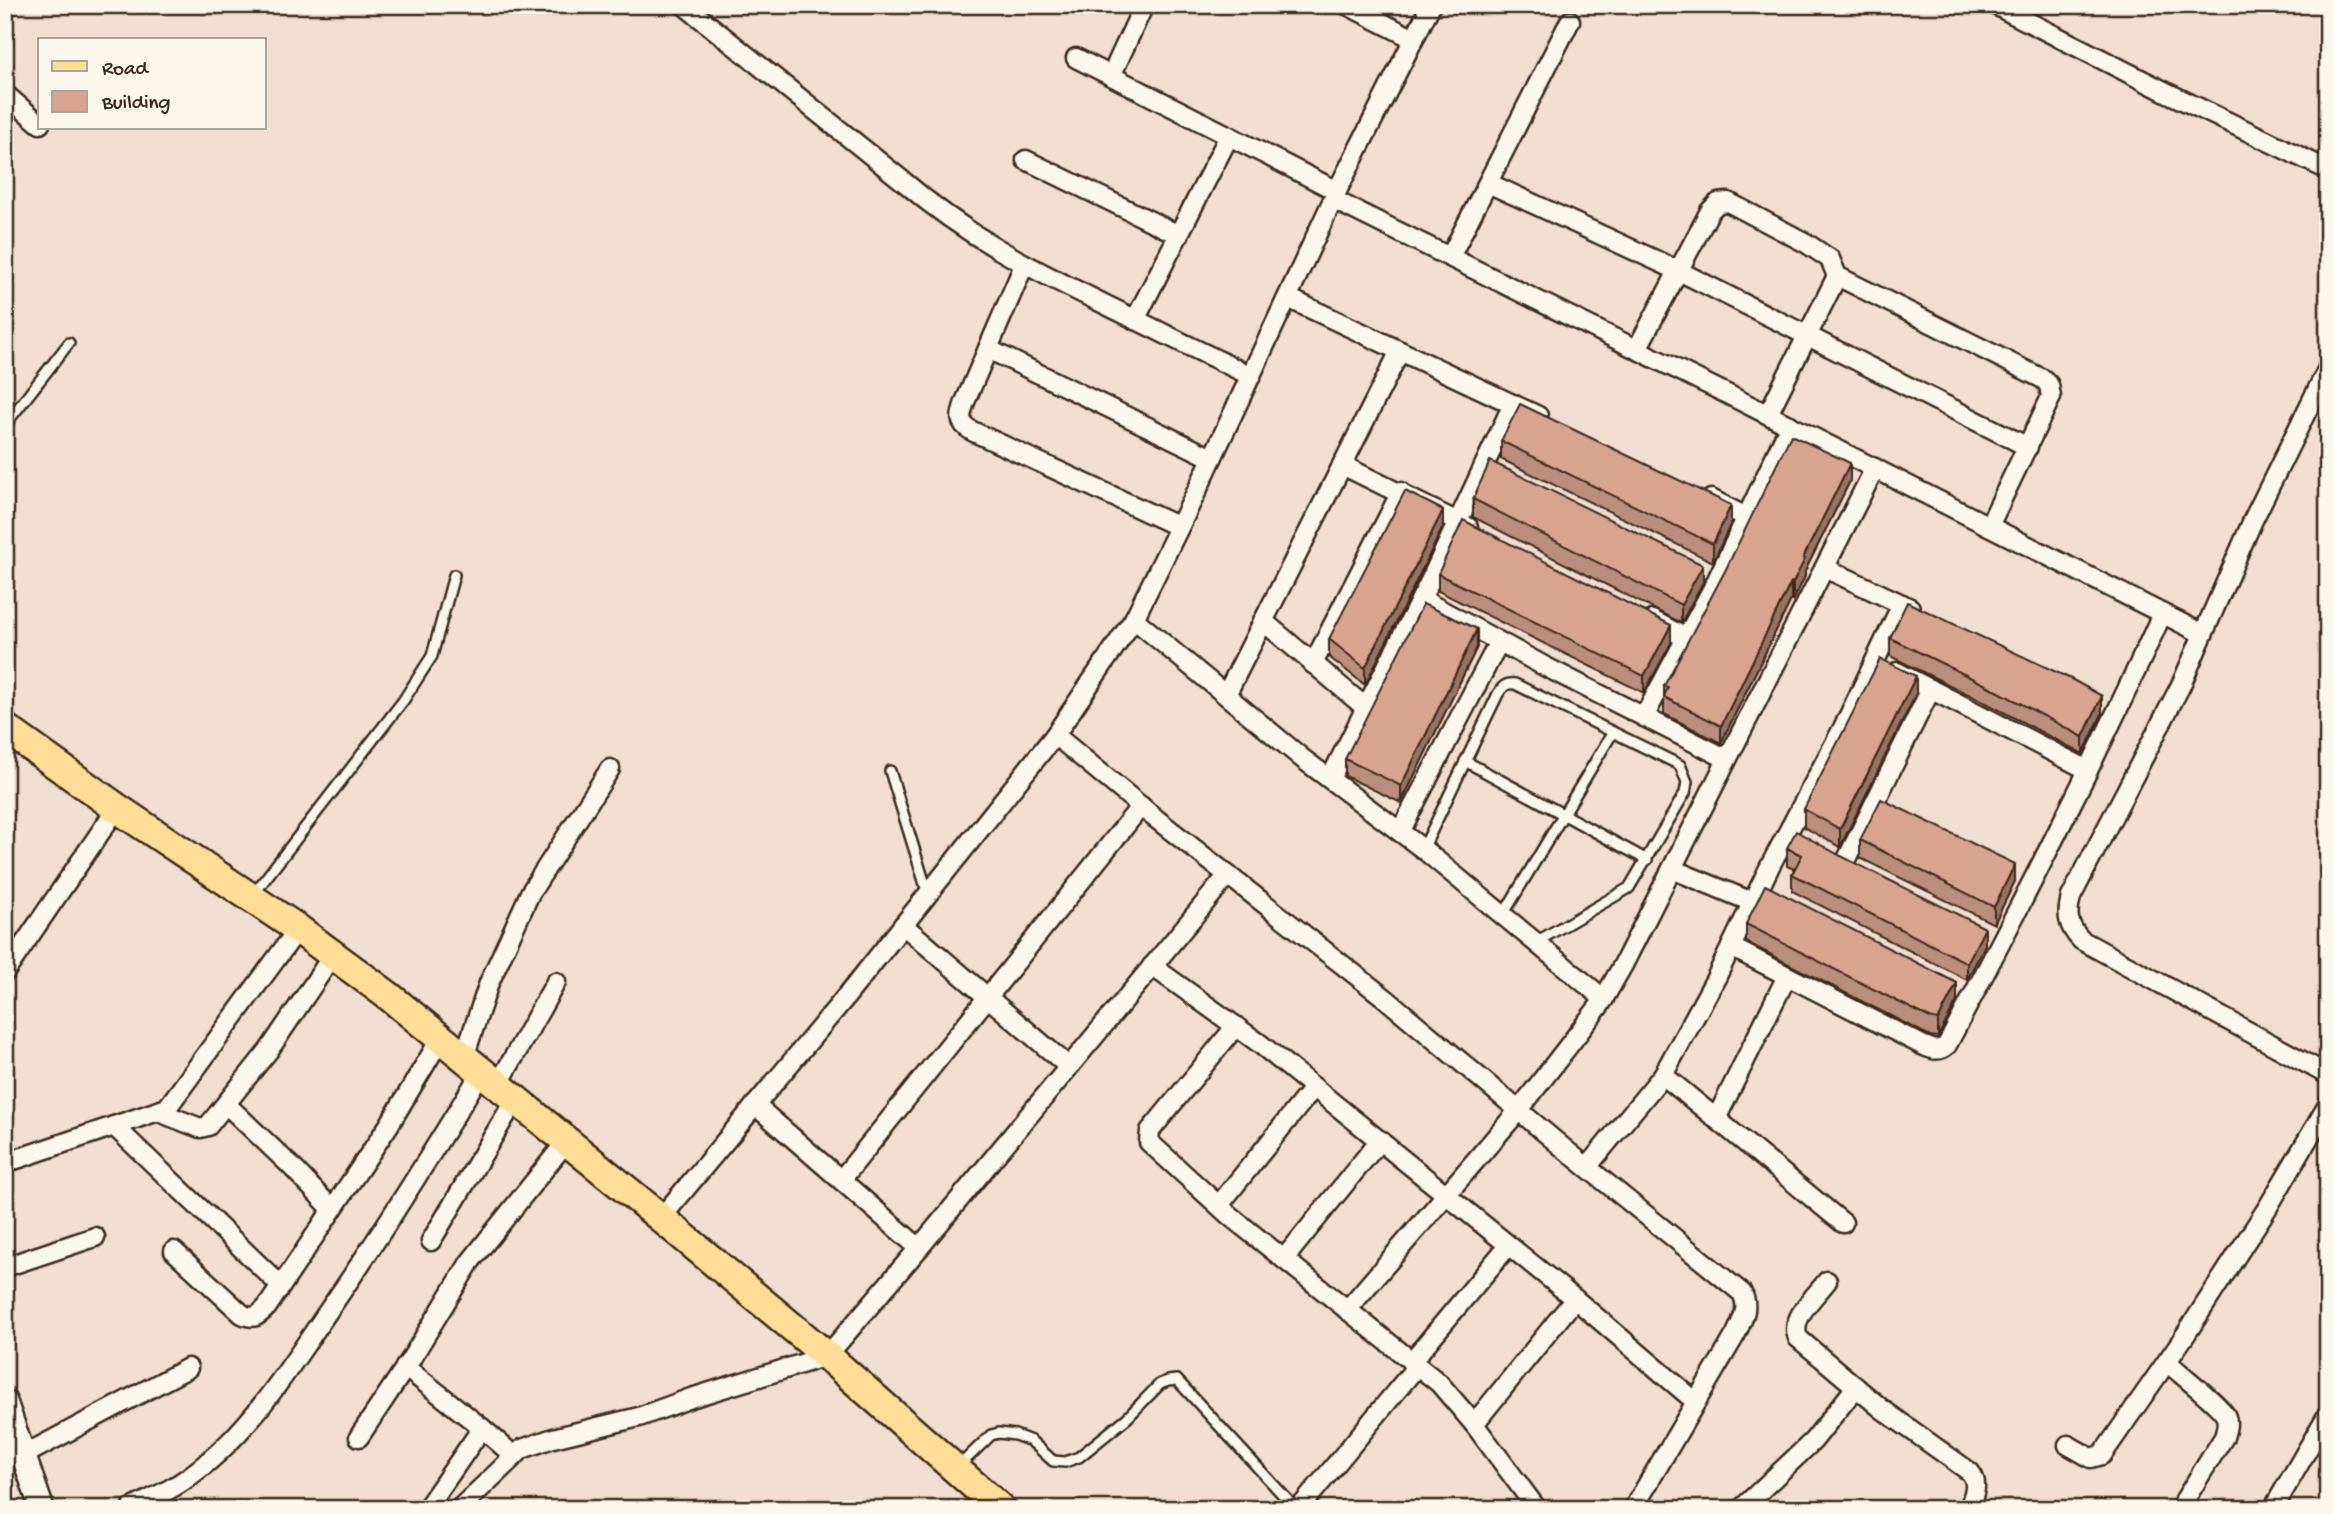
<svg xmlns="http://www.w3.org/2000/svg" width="2333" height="1514" viewBox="0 0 2333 1514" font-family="'Gochi Hand',sans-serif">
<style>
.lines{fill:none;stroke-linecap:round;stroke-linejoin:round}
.service-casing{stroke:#3b2a1e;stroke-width:14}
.minor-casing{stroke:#3b2a1e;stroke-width:23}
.tertiary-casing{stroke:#3b2a1e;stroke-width:28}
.primary-casing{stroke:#3b2a1e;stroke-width:33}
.service{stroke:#fbf7ec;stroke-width:9}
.minor{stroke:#fbf7ec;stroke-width:18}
.tertiary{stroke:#fbf7ec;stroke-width:23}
.primary{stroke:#fede96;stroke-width:28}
.wall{fill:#bb8d7b;stroke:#3b2a1e;stroke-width:2}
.shaded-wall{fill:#987364;stroke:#3b2a1e;stroke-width:2}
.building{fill:#d9a48f;stroke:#3b2a1e;stroke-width:2}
</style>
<rect width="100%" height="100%" fill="#f1ded0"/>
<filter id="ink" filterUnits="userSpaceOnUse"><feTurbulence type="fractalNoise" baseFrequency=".0143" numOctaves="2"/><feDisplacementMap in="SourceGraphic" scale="14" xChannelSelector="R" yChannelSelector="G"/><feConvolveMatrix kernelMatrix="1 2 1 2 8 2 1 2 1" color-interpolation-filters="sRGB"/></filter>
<g filter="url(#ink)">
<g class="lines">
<!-- service casing -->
<g class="service-casing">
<g id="service">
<path d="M 5,425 L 69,343"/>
<path d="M 1465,761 L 1647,860"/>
<path d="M 890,771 L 928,894"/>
<path d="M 1423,849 L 1498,694 C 1503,686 1506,683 1515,684 L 1680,765 L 1687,782 L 1685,793 L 1629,888 L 1536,942"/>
<path d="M 252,896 L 403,701 L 432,656 L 454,575"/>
<path d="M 1503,915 L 1613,732"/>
<path d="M 958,1467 L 991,1435 L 999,1433 L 1015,1435 L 1031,1441 L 1053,1461 L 1065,1462 L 1079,1457 L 1127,1418 L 1160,1384 L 1168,1381 L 1177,1380 L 1296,1509"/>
</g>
</g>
<!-- minor casing -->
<g class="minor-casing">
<g id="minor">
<path d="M 684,5 L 903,181 C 966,236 1028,267 1102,303 C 1152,328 1201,352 1251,376"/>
<path d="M 1347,5 L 1414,39"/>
<path d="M 1995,5 L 2168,93 L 2328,170"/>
<path d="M 1076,58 L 1337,191"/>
<path d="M 1111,76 L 1144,5"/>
<path d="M 5,94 L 40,124"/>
<path d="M 1026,160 L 1179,235"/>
<path d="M 1488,183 L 1679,271 L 2028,447"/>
<path d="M 1334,200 L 1721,391 L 2203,634"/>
<path d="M 1450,257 L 1570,21"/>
<path d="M 1024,265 L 965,402 C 960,416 958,423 972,431 L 1179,527"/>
<path d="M 1837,276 L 2043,379 L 2049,385 L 2051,397 L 1989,526"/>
<path d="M 1288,298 L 1538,416"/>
<path d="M 1135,320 L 1229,136"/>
<path d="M 988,349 L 1212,458"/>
<path d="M 1637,349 L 1710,211 L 1718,203 L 1728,202 L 1806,243 L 1830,259 L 1837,276 L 1768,414"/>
<path d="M 2328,368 L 2253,520 L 2181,685 L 2071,897 C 2066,915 2068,926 2081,940 L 2328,1075"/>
<path d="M 1342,465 L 1468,527"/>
<path d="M 1711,499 L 1746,517"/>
<path d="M 1825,568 L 1910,608"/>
<path d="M 1421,599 L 1544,666 L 1727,759"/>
<path d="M 1134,619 L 1303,759 L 1423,849 L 1604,999"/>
<path d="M 1652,620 L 1686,638"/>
<path d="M 1263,621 L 1366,708"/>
<path d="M 1313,664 L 1401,492"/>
<path d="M 1897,672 L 2088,770"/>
<path d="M 1226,695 L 1400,351"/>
<path d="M 1644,717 L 1715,584 L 1790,425"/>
<path d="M 1055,735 L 1155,818 L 1385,998 L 1567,1151 L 1742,1293 C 1750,1308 1742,1320 1736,1334 L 1633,1509"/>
<path d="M 1330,779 L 1430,581 L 1513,404"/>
<path d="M 1400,832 L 1499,642"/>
<path d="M 1845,863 L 1931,689"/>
<path d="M 1672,869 L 1752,902"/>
<path d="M 903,925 L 1068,1066"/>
<path d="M 1731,947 L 1922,1045 C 1932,1049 1938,1053 1947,1045 C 2022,903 2096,760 2162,614"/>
<path d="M 1152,966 L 1259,1043 L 1575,1299 L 1696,1402"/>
<path d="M 5,972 L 117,808"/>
<path d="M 1236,1026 L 1150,1131 L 1149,1142 L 1230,1216 L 1439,1383 L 1474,1424 L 1537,1509"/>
<path d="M 464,1057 L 489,983 L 530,893 L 610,769"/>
<path d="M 1663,1075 L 1716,978 L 1770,866 L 1845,724 L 1902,604"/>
<path d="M 498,1085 L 556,982"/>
<path d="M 226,1104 L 292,1167 L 332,1209"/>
<path d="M 755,1105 L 919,1248"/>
<path d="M 159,1112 L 200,1128 L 208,1126 L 269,1050 L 333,955"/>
<path d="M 1716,1119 L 1787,976"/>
<path d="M 114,1126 L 281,1286"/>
<path d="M 5,1163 L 167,1108 L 298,929"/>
<path d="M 1587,1167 L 1663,1075 L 1843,1223"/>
<path d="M 841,1180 L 1141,806"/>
<path d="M 1219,1205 L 1314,1087"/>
<path d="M 661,1218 L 845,998 L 1055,735 L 1134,619 L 1194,497 L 1337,191 L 1431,5"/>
<path d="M 431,1241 L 515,1100"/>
<path d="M 174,1251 L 242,1314 C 254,1320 258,1316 267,1307 L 389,1125 L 441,1038"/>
<path d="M 1284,1259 L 1380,1140"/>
<path d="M 5,1267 L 95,1237"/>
<path d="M 1827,1281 C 1816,1296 1789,1318 1798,1338 L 1882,1409 L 1970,1472 C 1980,1484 1973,1495 1969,1509"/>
<path d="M 1347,1310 L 1519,1110 L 1600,1005 L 1623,965 L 1875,468"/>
<path d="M 1411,1362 L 1508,1246"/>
<path d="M 2167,1362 C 2178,1372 2219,1404 2225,1415 C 2229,1422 2226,1430 2224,1437 L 2179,1509"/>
<path d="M 405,1367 L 482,1428 L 513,1455"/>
<path d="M 1474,1424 L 1575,1299"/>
<path d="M 359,1437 L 411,1359 L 470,1262 L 566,1142"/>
<path d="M 2068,1445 L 2091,1458 L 2102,1455 L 2186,1334 L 2268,1207 L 2328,1105"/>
<path d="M 24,1455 L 188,1368"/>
<path d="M 131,1509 C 148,1500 167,1492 183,1481 C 248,1437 289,1368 333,1304 C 386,1228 434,1150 482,1071"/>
<path d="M 426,1509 L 482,1428"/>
<path d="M 459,1509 L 522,1449 L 553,1438 L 639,1417 L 691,1398 L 827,1356 L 919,1248 L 1228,875"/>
<path d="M 1299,1509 L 1417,1366"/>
<path d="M 1741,1509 L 1813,1441 L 1856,1387"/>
<path d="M 2273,1509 L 2328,1414"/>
</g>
</g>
<!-- tertiary casing -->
<g class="tertiary-casing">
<path id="tertiary" d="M 5,1402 L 42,1509"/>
</g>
<!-- primary casing -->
<g class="primary-casing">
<path id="primary" d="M 5,728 L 117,808 L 298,929 L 390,997 L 661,1218 L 827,1356 L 1001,1509"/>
</g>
<!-- service -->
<use href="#service" class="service"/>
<!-- minor -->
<use href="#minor" class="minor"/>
<!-- tertiary -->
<use href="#tertiary" class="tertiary"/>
<!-- primary -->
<use href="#primary" class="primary"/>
</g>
<!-- wall -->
<g class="wall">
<path d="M 1501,441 L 1731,523 L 1713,562 L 1501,459 Z"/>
<path d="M 1850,481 L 1805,571 L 1805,576 L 1793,601 L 1791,600 L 1721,743 L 1664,714 L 1664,686 Z"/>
<path d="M 1473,499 L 1703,582 L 1681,623 L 1473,517 Z"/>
<path d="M 1443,527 L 1365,685 L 1329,657 L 1329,639 Z"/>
<path d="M 1438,574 L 1671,643 L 1644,693 L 1438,591 Z"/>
<path d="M 1890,638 L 2102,714 L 2083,754 L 1988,704 L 1890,656 Z"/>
<path d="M 1477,647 L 1401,803 L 1345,776 L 1345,759 Z"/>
<path d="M 1916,694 L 1840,847 L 1804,827 L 1804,809 Z"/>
<path d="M 1860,840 L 2015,881 L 1994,924 L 1860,858 Z"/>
<path d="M 1787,848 L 1985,945 L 1967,980 L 1792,891 L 1792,874 L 1794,869 L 1787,866 Z"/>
<path d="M 1746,924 L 1957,1001 L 1938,1037 L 1930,1036 L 1746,942 Z"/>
</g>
<!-- shaded-wall -->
<g class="shaded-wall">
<path d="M 1850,463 L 1850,481 L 1805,571 L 1805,576 L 1793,601 L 1793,583 L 1803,558 Z"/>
<path d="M 1731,505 L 1731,523 L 1713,562 L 1713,544 Z"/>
<path d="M 1443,510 L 1443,527 L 1365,685 L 1365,668 Z"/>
<path d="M 1703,565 L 1703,582 L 1681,623 L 1681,605 Z"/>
<path d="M 1791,582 L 1791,600 L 1721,743 L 1721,726 Z"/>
<path d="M 1671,625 L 1671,643 L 1644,693 L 1644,676 Z"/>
<path d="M 1477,629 L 1477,647 L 1401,803 L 1401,786 Z"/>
<path d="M 1916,676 L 1916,694 L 1840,847 L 1840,829 Z"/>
<path d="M 2102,696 L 2102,714 L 2083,754 L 2083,737 Z"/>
<path d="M 2015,864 L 2015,881 L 1994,924 L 1994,907 Z"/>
<path d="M 1985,928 L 1985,945 L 1967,980 L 1967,963 Z"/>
<path d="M 1957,983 L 1957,1001 L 1938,1037 L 1938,1020 Z"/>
</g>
<!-- building -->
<g class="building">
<path d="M 1520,404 L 1731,505 L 1713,544 L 1501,441 Z"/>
<path d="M 1791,435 L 1850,463 L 1803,558 L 1805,559 L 1793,583 L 1791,582 L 1721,726 L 1664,697 L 1668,687 L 1664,686 L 1725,571 Z"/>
<path d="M 1490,461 L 1703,565 L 1681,605 L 1473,499 Z"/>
<path d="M 1405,491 L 1443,510 L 1365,668 L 1329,639 Z"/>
<path d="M 1463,520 L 1671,625 L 1644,676 L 1438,574 Z"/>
<path d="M 1907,602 L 2071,679 L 2102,696 L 2083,737 L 1988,686 L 1890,638 Z"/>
<path d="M 1423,604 L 1477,629 L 1401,786 L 1345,759 Z"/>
<path d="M 1880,659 L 1916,676 L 1840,829 L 1804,809 Z"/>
<path d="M 1881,799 L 2015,864 L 1994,907 L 1860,840 Z"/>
<path d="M 1796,831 L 1839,855 L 1985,928 L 1967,963 L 1792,874 L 1802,855 L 1787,848 Z"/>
<path d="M 1765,885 L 1957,983 L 1938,1020 L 1930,1018 L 1746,924 Z"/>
</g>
</g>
<!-- margin -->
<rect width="2333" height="1514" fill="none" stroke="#fbf7ec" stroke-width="28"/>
<rect x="14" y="14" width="2305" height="1486" fill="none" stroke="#3b2a1e" stroke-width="2.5" filter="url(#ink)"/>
<!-- legend -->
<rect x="38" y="38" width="228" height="91" fill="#fbf7ec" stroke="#aea59a" stroke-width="2"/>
<rect x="52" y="61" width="35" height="10" fill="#fede96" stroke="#aea59a" stroke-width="2"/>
<text x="102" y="74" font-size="21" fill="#3b2a1e">Road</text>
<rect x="52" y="91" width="35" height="21" fill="#d9a48f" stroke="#aea59a" stroke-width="2"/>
<text x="102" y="108" font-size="21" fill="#3b2a1e">Building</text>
</svg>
